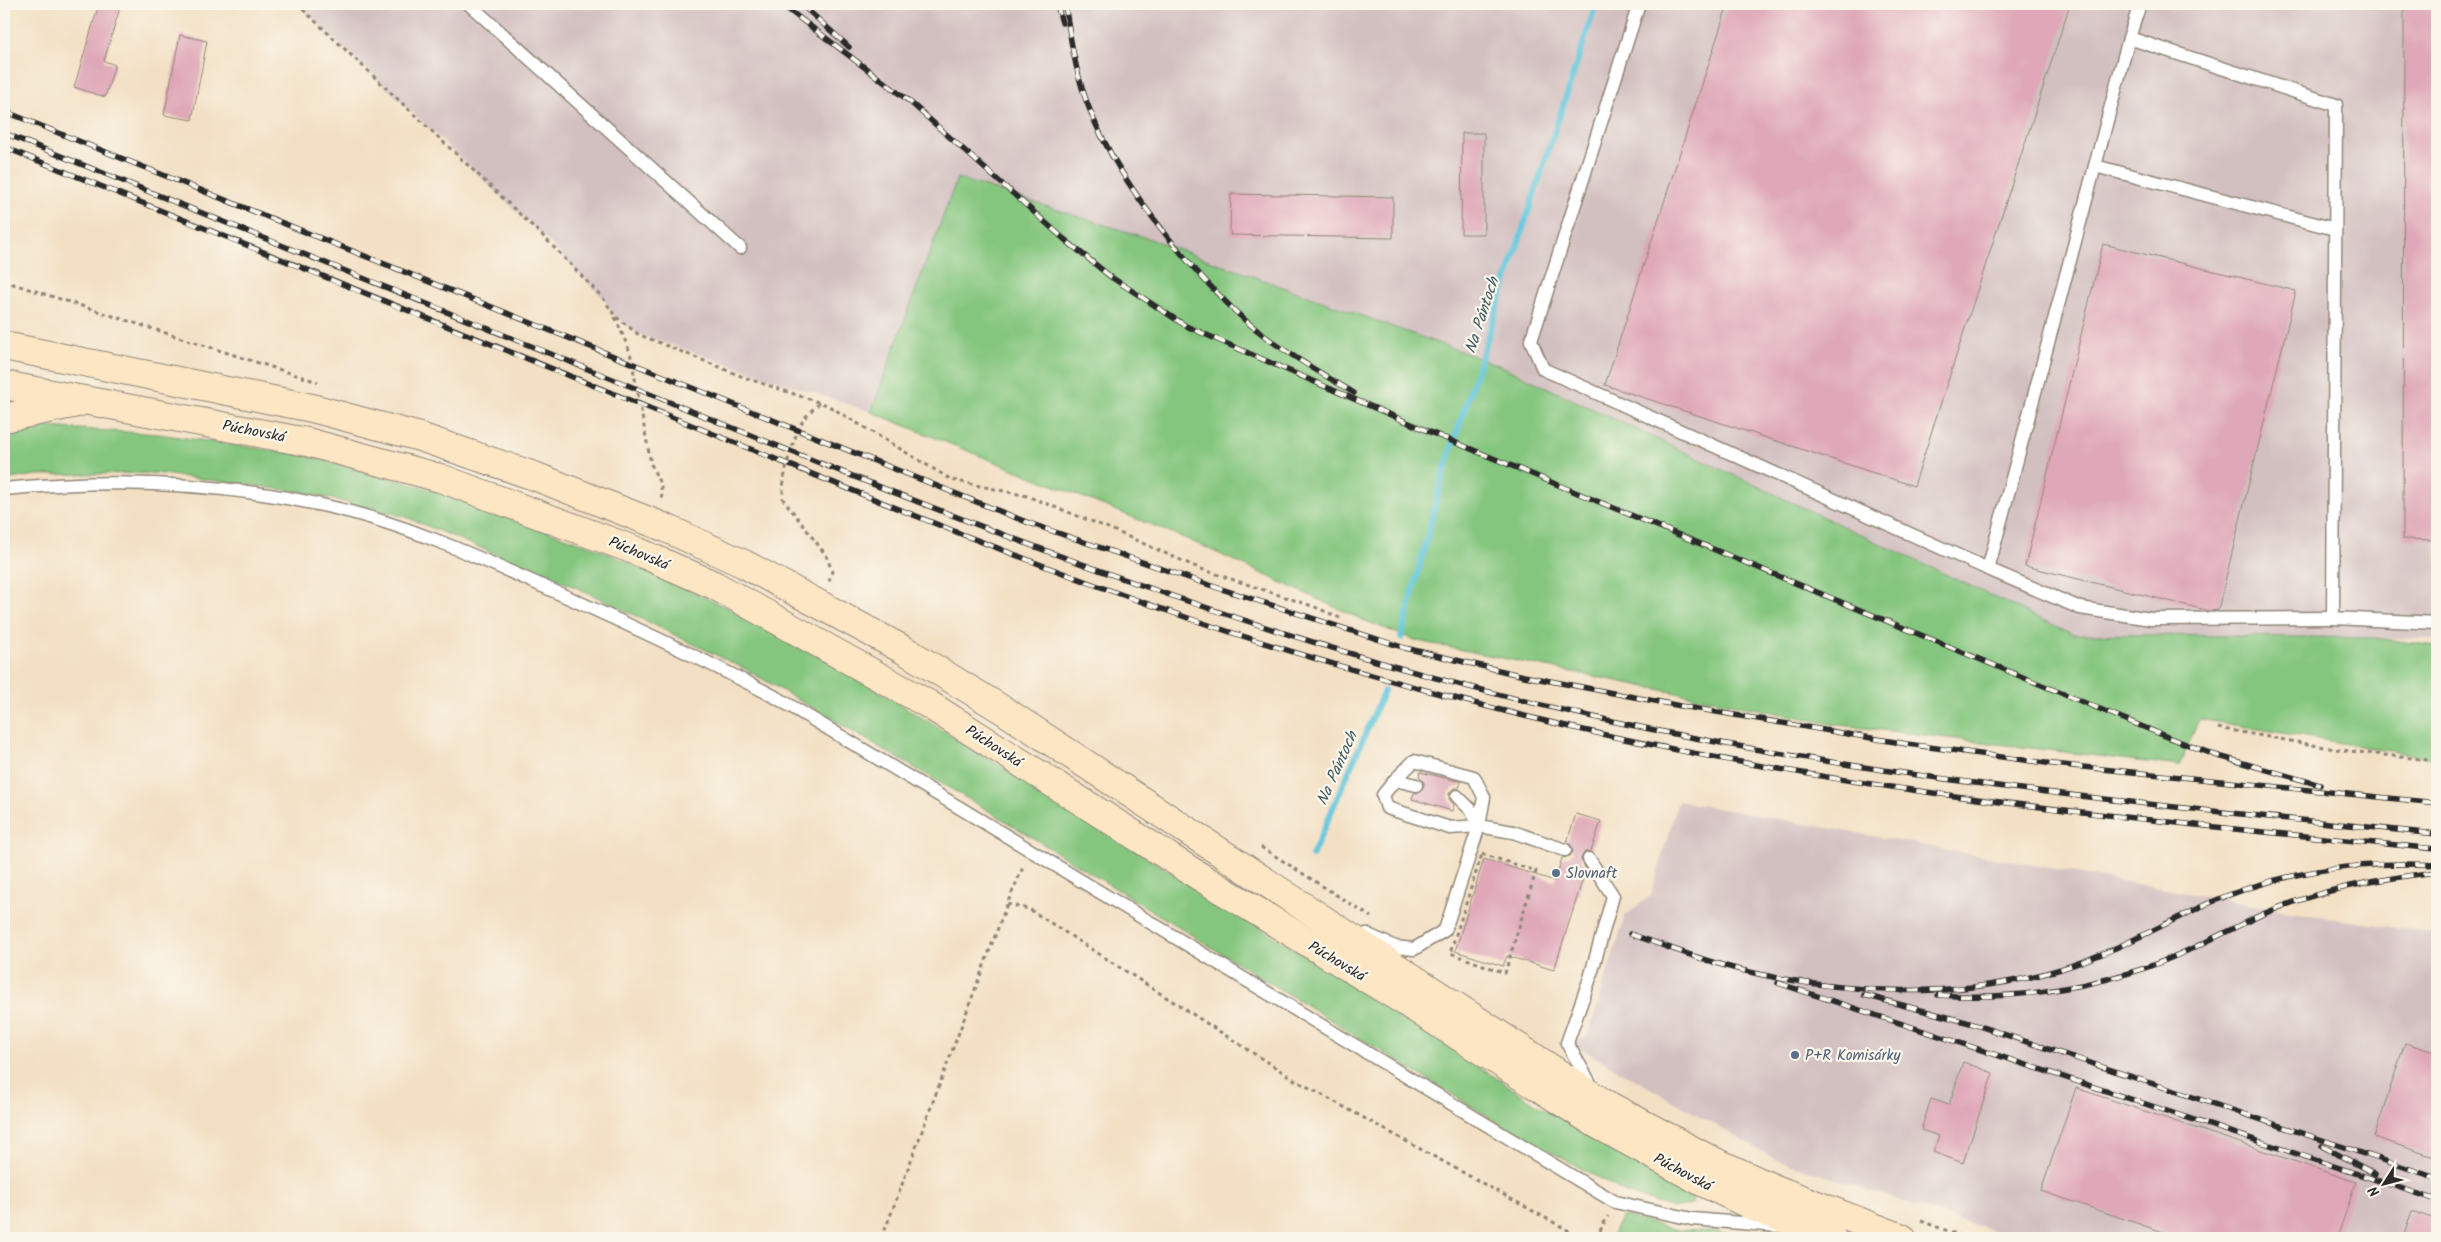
<svg xmlns="http://www.w3.org/2000/svg" width="2441" height="1242" viewBox="0 0 2441 1242" font-family="Kalam,sans-serif">
<style>
.industrial{fill:#d2bfc0}
.green{fill:#84c67e;stroke:#587854}
.lines{fill:none;stroke-linecap:round;stroke-linejoin:round}
.stream{stroke:#5fc5dc;stroke-width:6}
.building{fill:#dfa7b8}
.service-casing{stroke:#8f8678;stroke-width:15}
.secondary-casing{stroke:#8f8678;stroke-width:30}
.path{stroke:#8f8678;stroke-width:3;stroke-dasharray:4 4;stroke-linecap:butt}
.service{stroke:#fff;stroke-width:12}
.secondary{stroke:#fce6c4;stroke-width:28}
.rail-casing{stroke:#2b2b2b;stroke-width:5.5}
.rail{stroke:#fbf7ec;stroke-width:4;stroke-dasharray:11;stroke-linecap:butt}
.service-dot{fill:#5c6f8a;stroke:#fbf7ec;stroke-width:2}
.labels{text-anchor:middle;stroke-width:4.5;stroke-linejoin:round;paint-order:stroke}
.street-label{font-size:15px;fill:#2b2b2b;stroke:#fbf7ec}
.service-label{font-size:15px;fill:#4e5e75;stroke:#fbf7ec;text-anchor:start}
.water-label{font-size:16px;font-style:italic;fill:#3b5960;stroke:#fbf7ec}
</style>
<rect width="100%" height="100%" fill="#fbf7ec"/>
<filter id="ink" filterUnits="userSpaceOnUse"><feTurbulence type="fractalNoise" baseFrequency=".02" numOctaves="2"/><feDisplacementMap in="SourceGraphic" scale="10" xChannelSelector="R" yChannelSelector="G"/><feConvolveMatrix kernelMatrix="1 2 1 2 8 2 1 2 1" color-interpolation-filters="sRGB"/></filter>
<filter id="wash" filterUnits="userSpaceOnUse"><feTurbulence type="fractalNoise" baseFrequency=".0096" numOctaves="4" result="noise"/><feDisplacementMap in="SourceGraphic" scale="20" xChannelSelector="R" yChannelSelector="G"/><feGaussianBlur stdDeviation="1.12" result="paint"/><feColorMatrix in="noise" values="0 0 0 0 0 0 0 0 0 0 0 0 0 0 0 0 0 1.4 0 .05"/><feComposite in="paint" operator="in"/></filter>
<g filter="url(#wash)">
<rect width="100%" height="100%" fill="#f3e0c4"/>
<!-- industrial -->
<g class="industrial">
<path d="M 297,4 L 2437,4 L 2437,639 L 2074,634 L 1501,366 L 1153,240 L 957,178 L 871,412 L 638,334 L 615,316 L 603,298 L 543,236 Z"/>
<path d="M 1678,801 L 2297,913 L 2437,934 L 2437,1238 L 2014,1238 L 1777,1160 L 1574,1045 L 1588,1035 L 1625,916 L 1651,895 Z"/>
</g>
<!-- green -->
<g class="green">
<path d="M 957,178 L 1153,240 L 1501,366 L 2073,634 L 2376,638 L 2437,646 L 2437,759 L 2199,719 L 2180,766 L 1832,724 L 1417,641 L 1363,620 L 1189,540 L 871,412 Z"/>
<path d="M 30,426 L 158,434 L 304,455 L 426,488 L 596,548 L 746,616 L 860,679 L 1390,1008 L 1548,1112 L 1688,1190 L 1693,1196 L 1692,1204 L 1673,1208 L 1626,1193 L 1502,1125 L 994,814 L 747,670 L 580,589 L 403,516 L 303,492 L 155,473 L 36,475 L 4,480 L 4,429 Z"/>
<path d="M 1622,1216 L 1678,1230 L 1734,1233 L 1762,1238 L 1611,1238 Z"/>
</g>
<g class="lines">
<!-- stream -->
<g class="stream">
<path d="M 1401,638 L 1443,475 L 1596,4"/>
<path d="M 1312,856 L 1384,691"/>
</g>
</g>
<g id="blocks">
<!-- building -->
<g class="building">
<path d="M 99,4 L 121,4 L 104,61 L 115,65 L 105,97 L 74,87 Z"/>
<path d="M 1728,4 L 2070,4 L 1914,486 L 1605,385 Z"/>
<path d="M 2404,4 L 2437,4 L 2437,540 L 2403,539 Z"/>
<path d="M 180,35 L 207,41 L 192,120 L 164,115 Z"/>
<path d="M 1462,133 L 1484,133 L 1484,234 L 1461,234 Z"/>
<path d="M 1231,194 L 1393,197 L 1393,238 L 1230,235 Z"/>
<path d="M 2103,244 L 2296,291 L 2218,610 L 2210,611 L 2025,566 Z"/>
<path d="M 1420,772 L 1461,782 L 1459,788 L 1454,788 L 1449,793 L 1449,799 L 1454,805 L 1452,811 L 1412,799 L 1414,793 L 1419,793 L 1424,787 L 1424,782 L 1419,777 Z"/>
<path d="M 1576,814 L 1601,821 L 1591,851 L 1585,852 L 1582,856 L 1581,860 L 1586,869 L 1554,970 L 1507,956 L 1503,966 L 1455,951 L 1484,859 L 1555,881 L 1562,858 L 1570,856 L 1573,852 L 1571,845 L 1567,842 Z"/>
<path d="M 2405,1043 L 2437,1053 L 2437,1158 L 2374,1137 Z"/>
<path d="M 1963,1062 L 1993,1073 L 1963,1163 L 1933,1152 L 1939,1136 L 1921,1130 L 1931,1099 L 1949,1105 Z"/>
<path d="M 2076,1088 L 2356,1182 L 2337,1238 L 2181,1238 L 2041,1191 Z"/>
<path d="M 2412,1211 L 2437,1220 L 2437,1238 L 2403,1238 Z"/>
</g>
</g>
</g>
<g filter="url(#ink)">
<use href="#blocks" fill-opacity="0" stroke="#8f8678" stroke-width="1"/>
<g class="lines">
<!-- service casing -->
<g class="service-casing">
<g id="service">
<path d="M 469,4 L 740,248"/>
<path d="M 1639,4 L 1531,341 L 1543,369 L 1988,569 L 2129,38"/>
<path d="M 2140,4 L 2129,38 L 2336,105 L 2333,618 L 2437,623"/>
<path d="M 2095,166 L 2335,229"/>
<path d="M 4,489 C 112,478 220,482 326,506 C 399,522 469,553 538,584 C 619,620 700,657 779,699 L 1615,1202 L 1692,1219 L 1778,1226"/>
<path d="M 1988,569 L 2080,608 L 2151,619 L 2333,618"/>
<path d="M 1395,780 L 1414,761 L 1474,777 L 1484,797 L 1479,826"/>
<path d="M 1416,785 L 1395,780 L 1383,795 L 1387,808 L 1450,828 L 1479,826"/>
<path d="M 1457,796 L 1471,810 L 1479,826"/>
<path d="M 1589,859 L 1613,896 L 1590,978 L 1567,1043 L 1591,1085"/>
<path d="M 1366,934 L 1395,947 L 1414,949 L 1445,930 L 1479,826 L 1513,832 L 1565,850"/>
</g>
</g>
<!-- secondary casing -->
<g class="secondary-casing">
<g id="secondary">
<path d="M 4,346 L 312,408 L 420,437 L 537,477 L 666,528 L 744,564 L 904,650 L 1003,710 L 1602,1102 L 1707,1158 L 1773,1188 L 1902,1238"/>
<path d="M 4,385 L 307,442 L 440,478 L 634,550 L 714,585 L 928,704 L 1199,876 L 1399,998 L 1595,1123 L 1704,1183 L 1754,1207 L 1832,1238"/>
<path d="M 4,418 L 77,403"/>
</g>
</g>
<!-- path -->
<g class="path">
<path d="M 297,4 L 543,236 L 603,298 L 615,316 L 638,334 L 746,378 L 827,405 L 952,480 L 1027,496 L 1106,527 L 1201,569 L 1315,607 L 1340,618"/>
<path d="M 4,281 L 318,382"/>
<path d="M 615,317 L 630,352 L 651,464 L 661,486 L 662,501"/>
<path d="M 819,403 C 813,409 805,416 801,424 C 791,445 782,476 783,499 L 826,555 L 832,571 L 829,582"/>
<path d="M 2218,728 L 2341,750 L 2437,761"/>
<path d="M 1261,847 L 1371,917"/>
<path d="M 1482,854 L 1536,871 L 1505,973 L 1450,953 Z"/>
<path d="M 1007,904 L 1029,909 L 1295,1080 L 1582,1238"/>
<path d="M 1921,1221 L 1967,1238"/>
<path d="M 882,1238 L 1007,904 L 1024,865"/>
<path d="M 1596,1238 L 1608,1216"/>
</g>
<!-- service -->
<use href="#service" class="service"/>
<!-- secondary -->
<use href="#secondary" class="secondary"/>
<!-- rail casing -->
<g class="rail-casing">
<g id="rail">
<path d="M 781,4 L 909,101 L 1064,239 L 1111,277 L 1186,326 L 1430,432 L 2170,738 L 2215,755 L 2320,785"/>
<path d="M 801,4 L 849,47"/>
<path d="M 1057,4 L 1062,23"/>
<path d="M 1065,4 C 1070,36 1075,69 1086,100 C 1113,175 1179,257 1236,312 C 1271,345 1314,369 1354,393"/>
<path d="M 4,111 L 1029,523 L 1215,587 L 1405,648 L 1524,676 L 1681,706 L 1907,744 L 2053,764 L 2437,803"/>
<path d="M 4,133 C 221,221 439,308 657,397 C 929,508 1203,619 1489,692 C 1800,772 2119,802 2437,834"/>
<path d="M 4,147 C 241,243 478,340 716,435 C 874,499 1032,565 1194,620 C 1291,653 1389,681 1489,707 C 1799,788 2119,818 2437,849"/>
<path d="M 1630,934 C 1666,946 1703,961 1741,970 C 1845,995 1958,1000 2061,969 C 2113,953 2159,926 2207,904 C 2279,872 2359,860 2437,865"/>
<path d="M 1778,983 L 2437,1200"/>
<path d="M 1864,995 L 1970,1023 L 2437,1178"/>
<path d="M 1938,995 C 2006,1000 2071,991 2136,971 C 2180,957 2220,934 2261,915 C 2317,890 2377,879 2437,872"/>
<path d="M 2322,1146 L 2375,1174"/>
</g>
</g>
<!-- rail -->
<use href="#rail" class="rail"/>
</g>
</g>
<!-- markers -->
<g class="service-dot">
<circle cx="1556" cy="873" r="5"/>
<circle cx="1795" cy="1055" r="5"/>
</g>
<g class="labels">
<!-- street labels -->
<g class="street-label">
<text transform="translate(254 431) rotate(11)" y="5">Púchovská</text>
<text transform="translate(639 553) rotate(23)" y="5">Púchovská</text>
<text transform="translate(994 746) rotate(33)" y="5">Púchovská</text>
<text transform="translate(1337 961) rotate(31)" y="5">Púchovská</text>
<text transform="translate(1683 1172) rotate(28)" y="5">Púchovská</text>
</g>
<!-- service labels -->
<g class="service-label">
<text x="1566" y="878">Slovnaft</text>
<text x="1805" y="1060">P+R Komisárky</text>
</g>
<!-- water labels -->
<g class="water-label">
<text transform="translate(1481 315) rotate(-72)" y="6">Na Pántoch</text>
<text transform="translate(1336 768) rotate(-66)" y="6">Na Pántoch</text>
</g>
</g>
<!-- margin -->
<rect width="2441" height="1242" fill="none" stroke="#fbf7ec" stroke-width="20"/>
<!-- north arrow -->
<g transform="translate(2384 1184) rotate(234)" stroke="#fbf7ec" stroke-width="4" paint-order="stroke">
<path d="M0-4L9 19L0 12L-9 19Z" fill="#2b2b2b"/>
<text y="-8" font-size="14" font-weight="bold" text-anchor="middle" fill="#2b2b2b">N</text>
</g>
</svg>
